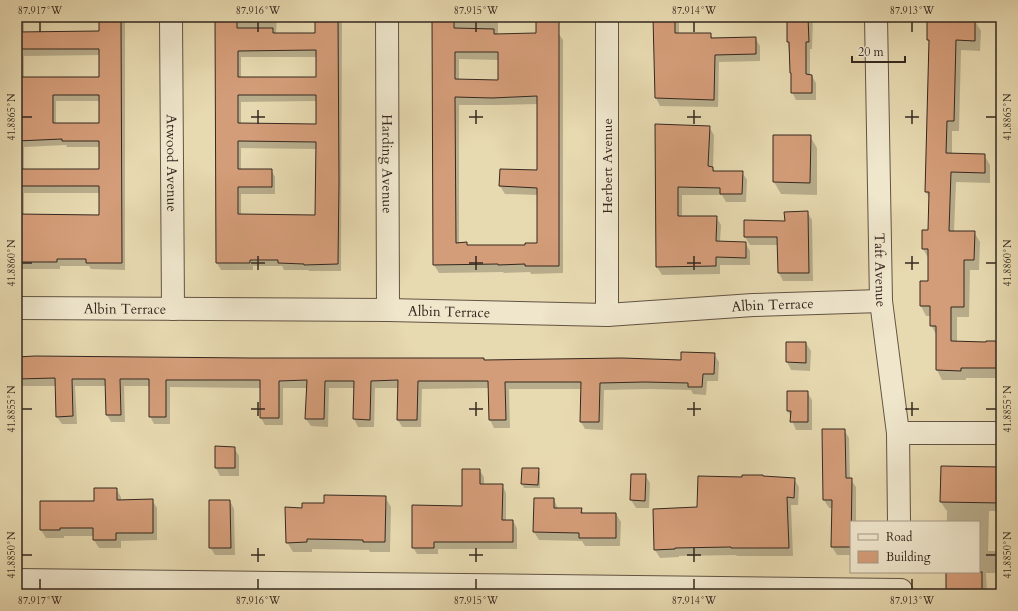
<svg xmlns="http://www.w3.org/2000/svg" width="1018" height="611" viewBox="0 0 1018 611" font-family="Cardo,serif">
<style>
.shadow{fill:#0003;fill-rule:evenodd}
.building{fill:#d49d79;stroke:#35281f;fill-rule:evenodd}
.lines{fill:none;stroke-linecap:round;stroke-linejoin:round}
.minor-casing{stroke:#625443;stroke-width:24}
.minor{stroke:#efe6cc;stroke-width:22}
.ticks{fill:none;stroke:#35281f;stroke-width:1.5}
.labels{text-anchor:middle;stroke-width:3.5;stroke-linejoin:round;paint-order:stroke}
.street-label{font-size:14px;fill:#35281f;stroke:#efe6cc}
.neatline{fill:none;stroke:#35281f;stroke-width:1.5}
.ticks-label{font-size:10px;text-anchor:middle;fill:#35281f}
</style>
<rect width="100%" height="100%" fill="#e7d9b0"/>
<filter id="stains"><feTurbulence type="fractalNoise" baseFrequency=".005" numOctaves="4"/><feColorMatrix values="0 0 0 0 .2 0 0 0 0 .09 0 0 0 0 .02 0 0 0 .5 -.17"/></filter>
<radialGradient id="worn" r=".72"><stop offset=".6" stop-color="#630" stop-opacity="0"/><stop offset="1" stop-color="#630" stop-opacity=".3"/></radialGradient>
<!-- shadow -->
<g class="shadow">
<path d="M 17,17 L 24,17 L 24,33 L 100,32 L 100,17 L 125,17 L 125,270 L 91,269 L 89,266 L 60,266 L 60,269 L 17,269 ZM 100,55 L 100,78 L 24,78 L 24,56 ZM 56,101 L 100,101 L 100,124 L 56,124 ZM 66,145 L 67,147 L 100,147 L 100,170 L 24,170 L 24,147 ZM 24,193 L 100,193 L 100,216 L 24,215 Z"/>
<path d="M 216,17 L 277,17 L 276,34 L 316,34 L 316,17 L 342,17 L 341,271 L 309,271 L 308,270 L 284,270 L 282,266 L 253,266 L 253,270 L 221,270 L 217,263 ZM 241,57 L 317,57 L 317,78 L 241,78 ZM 317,101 L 317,125 L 241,124 L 241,102 ZM 241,148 L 317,149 L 316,216 L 241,215 L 241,194 L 275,194 L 275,177 L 271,170 L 241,170 Z"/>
<path d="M 433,17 L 498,17 L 498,35 L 558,33 L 563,40 L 563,273 L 531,274 L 530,272 L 504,273 L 503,272 L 439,273 L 434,265 ZM 459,59 L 499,60 L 499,81 L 459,80 ZM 538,104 L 538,171 L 501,170 L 500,186 L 505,194 L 538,195 L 538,244 L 526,246 L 468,246 L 466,243 L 459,244 L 459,105 L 497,105 Z"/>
<path d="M 654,17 L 679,17 L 679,34 L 710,34 L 713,39 L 755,38 L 760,46 L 760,61 L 719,62 L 718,107 L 660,106 L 656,98 Z"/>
<path d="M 789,17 L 813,17 L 812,49 L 810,49 L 810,76 L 812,76 L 816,83 L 816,100 L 796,100 L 792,92 L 792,75 L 791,73 L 788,42 Z"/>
<path d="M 928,17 L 954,17 L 954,21 L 975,21 L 981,31 L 980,51 L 961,50 L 959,131 L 952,131 L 952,154 L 984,155 L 990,165 L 990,183 L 956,182 L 954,232 L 974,232 L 980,242 L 979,270 L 970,270 L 969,317 L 957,317 L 957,342 L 1001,342 L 1001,378 L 966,378 L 966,380 L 942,380 L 937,370 L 937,336 L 931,325 L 931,316 L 926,316 L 921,306 L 929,282 L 929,259 L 923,249 L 929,231 L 930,199 L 926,192 L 930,42 L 928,40 Z"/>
<path d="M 995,17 L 1001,17 L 1001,25 L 1000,25 Z"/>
<path d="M 656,125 L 709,127 L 714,135 L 713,168 L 715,172 L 742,172 L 747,180 L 746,202 L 726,202 L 722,195 L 682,195 L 682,217 L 716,217 L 721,225 L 720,242 L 745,243 L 750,251 L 750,265 L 720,265 L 720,274 L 662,275 L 657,267 Z"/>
<path d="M 774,136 L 810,136 L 817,148 L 817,195 L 781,194 L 774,182 Z"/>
<path d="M 807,212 L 812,220 L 813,281 L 783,281 L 779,273 L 778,245 L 750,245 L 745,237 L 786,222 Z"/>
<path d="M 787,343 L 806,343 L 811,351 L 810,371 L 791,370 L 787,362 Z"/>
<path d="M 714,354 L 719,362 L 718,381 L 707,381 L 706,395 L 693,394 L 691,390 L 650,389 L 604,390 L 603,430 L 585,429 L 581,422 L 581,389 L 509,389 L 510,428 L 494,428 L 490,420 L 489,388 L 422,389 L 421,427 L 402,427 L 398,420 L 399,388 L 375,388 L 374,427 L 358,427 L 354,419 L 355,388 L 329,388 L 328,427 L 311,426 L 306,419 L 307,388 L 283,388 L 283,425 L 265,425 L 261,418 L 261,388 L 170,387 L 170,424 L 154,424 L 150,416 L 150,386 L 124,386 L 125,422 L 111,422 L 107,415 L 106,386 L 75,386 L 77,424 L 62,424 L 57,417 L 56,386 L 17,386 L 17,357 L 682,362 Z"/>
<path d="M 788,392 L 807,392 L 812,400 L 812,430 L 796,430 L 788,411 Z"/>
<path d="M 844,430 L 849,438 L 850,479 L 856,487 L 856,522 L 851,522 L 851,555 L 837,555 L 832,547 L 832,508 L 829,508 L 824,500 Z"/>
<path d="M 234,448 L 239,456 L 239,476 L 220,476 L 216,468 Z"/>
<path d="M 1001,468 L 1001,511 L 989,511 L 988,551 L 1001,551 L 1001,573 L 986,573 L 987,594 L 947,594 L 947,572 L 979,572 L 979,522 L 947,522 L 947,510 L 946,510 L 941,502 Z"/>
<path d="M 523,469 L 538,469 L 540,473 L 540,488 L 524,488 L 522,484 Z"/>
<path d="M 479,470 L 484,477 L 484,485 L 502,485 L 506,493 L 506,521 L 513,521 L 517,528 L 517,549 L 438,549 L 438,554 L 417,554 L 413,547 L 463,507 Z"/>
<path d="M 645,475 L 650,483 L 649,508 L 636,508 L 631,500 Z"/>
<path d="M 743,478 L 794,479 L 799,487 L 798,505 L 791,505 L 793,556 L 737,556 L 736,555 L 679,556 L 679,557 L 660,558 L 655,550 L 698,508 Z"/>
<path d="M 116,489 L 121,497 L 121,501 L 152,500 L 157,508 L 157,540 L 121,541 L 121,548 L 99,548 L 94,540 L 94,536 L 64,536 L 64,538 L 46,538 L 41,530 L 95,502 Z"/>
<path d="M 385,497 L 391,507 L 390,552 L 370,552 L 369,550 L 312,549 L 312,552 L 293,552 L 287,542 L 303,509 Z"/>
<path d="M 554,499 L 558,509 L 581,509 L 584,514 L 616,514 L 621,522 L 620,546 L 585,546 L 582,541 L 539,540 L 534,532 Z"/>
<path d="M 230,501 L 234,509 L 235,555 L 215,555 L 210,547 Z"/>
</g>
<!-- building -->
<g class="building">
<path d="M 99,17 L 121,17 L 122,263 L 86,263 L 86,259 L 57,259 L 57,262 L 17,262 L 17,214 L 99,215 L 99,186 L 17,186 L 17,169 L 99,169 L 99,141 L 62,141 L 62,139 L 17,141 L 17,77 L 99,77 L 99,49 L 17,49 L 17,32 L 99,31 ZM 53,95 L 99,95 L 99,123 L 53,123 Z"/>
<path d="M 215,17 L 237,17 L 237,28 L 273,28 L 273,33 L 315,33 L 315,17 L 338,17 L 339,181 L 338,264 L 304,265 L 304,264 L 278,263 L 278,260 L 250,260 L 250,263 L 216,263 ZM 316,50 L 316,77 L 238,77 L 238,51 ZM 238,95 L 316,95 L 316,124 L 238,123 ZM 238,141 L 316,142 L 315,215 L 238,214 L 238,187 L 272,187 L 272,169 L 238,169 Z"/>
<path d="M 432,17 L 454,17 L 454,28 L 494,29 L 494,34 L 536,33 L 536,17 L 559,17 L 559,266 L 525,266 L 525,264 L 498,265 L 498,264 L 433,265 ZM 455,52 L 498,52 L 498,80 L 455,79 ZM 537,96 L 537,170 L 500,169 L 499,186 L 537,188 L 537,243 L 525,243 L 525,245 L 467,245 L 467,242 L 456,243 L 455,97 L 492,98 Z"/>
<path d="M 653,17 L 675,17 L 675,33 L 711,33 L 711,38 L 756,37 L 756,54 L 715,55 L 714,100 L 655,98 Z"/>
<path d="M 787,17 L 808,17 L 809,42 L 806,42 L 806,74 L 812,75 L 812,93 L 791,93 L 791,73 L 790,73 L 789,42 L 787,42 Z"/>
<path d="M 927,19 L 975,20 L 975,41 L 956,40 L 954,121 L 947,121 L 946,153 L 985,154 L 985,173 L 951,172 L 949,231 L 975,231 L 974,260 L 964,260 L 964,307 L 951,307 L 951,341 L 986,342 L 986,341 L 1001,341 L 1001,368 L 961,368 L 961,371 L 936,370 L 936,326 L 930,326 L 930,306 L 920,306 L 920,281 L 928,281 L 928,249 L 922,249 L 922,230 L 928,230 L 929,192 L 925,192 L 929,40 L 927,40 Z"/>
<path d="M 655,124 L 710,126 L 708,166 L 713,167 L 713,171 L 743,171 L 742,194 L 720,194 L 720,188 L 678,187 L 678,216 L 717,216 L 716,241 L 746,242 L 746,258 L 716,257 L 716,266 L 656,267 Z"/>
<path d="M 773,135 L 811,135 L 810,183 L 773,182 Z"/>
<path d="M 808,211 L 809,273 L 778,273 L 777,237 L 744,237 L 744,220 L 785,221 L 784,212 Z"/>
<path d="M 786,342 L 806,342 L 806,363 L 786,362 Z"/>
<path d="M 681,352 L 715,353 L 714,374 L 703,374 L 702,387 L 688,387 L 688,383 L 645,382 L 600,383 L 599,422 L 580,422 L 581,382 L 505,382 L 506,420 L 489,420 L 488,381 L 418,381 L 417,420 L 397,420 L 398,380 L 371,381 L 370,420 L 353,419 L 354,381 L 325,381 L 324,419 L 305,419 L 307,380 L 279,381 L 279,418 L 260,418 L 260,380 L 166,380 L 166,417 L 149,417 L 149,379 L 120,379 L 121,415 L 106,415 L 105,379 L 72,379 L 73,416 L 56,417 L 55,378 L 17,379 L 17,357 L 35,356 L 251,358 L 484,358 L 484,360 L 622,358 L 681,360 Z"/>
<path d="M 787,391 L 808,391 L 808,422 L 790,422 L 791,411 L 787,411 Z"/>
<path d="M 822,429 L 845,429 L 846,478 L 852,478 L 851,547 L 831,547 L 832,500 L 823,500 Z"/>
<path d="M 215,446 L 235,447 L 235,468 L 215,468 Z"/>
<path d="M 941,466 L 1001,467 L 1001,503 L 940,502 Z"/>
<path d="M 522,468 L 539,468 L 538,485 L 521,484 Z"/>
<path d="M 462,469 L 480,469 L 480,484 L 503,484 L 502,520 L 513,520 L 513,542 L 434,542 L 434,548 L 412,548 L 412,505 L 462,506 Z"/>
<path d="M 631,474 L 646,474 L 645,501 L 630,500 Z"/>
<path d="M 742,475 L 763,475 L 763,476 L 795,478 L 794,498 L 787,497 L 789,548 L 731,548 L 731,547 L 675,548 L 675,549 L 654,550 L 653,509 L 697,507 L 698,476 L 742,477 Z"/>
<path d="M 94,488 L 117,488 L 117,500 L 153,499 L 153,533 L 116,533 L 116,540 L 93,540 L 93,528 L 60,528 L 60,530 L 40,530 L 40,501 L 94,501 Z"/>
<path d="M 324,495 L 386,496 L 385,542 L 363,542 L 363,540 L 307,539 L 307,542 L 286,543 L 285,507 L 302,508 L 302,503 L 324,503 Z"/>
<path d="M 534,498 L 554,498 L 554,508 L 582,508 L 581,513 L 616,513 L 616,538 L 579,538 L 579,533 L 533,532 Z"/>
<path d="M 209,500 L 230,500 L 231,548 L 209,548 Z"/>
<rect x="946" y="572" width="36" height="22"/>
</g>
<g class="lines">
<!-- minor casing -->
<g class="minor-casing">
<g id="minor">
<path id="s1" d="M 171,17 L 173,309"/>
<path id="s2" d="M 387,17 L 388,310"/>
<path d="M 607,17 L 607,315"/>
<path id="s3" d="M 876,17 L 881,301 L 898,433 L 899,522"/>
<path id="s4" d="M 17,308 L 388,310 L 607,315 L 753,305 L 881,301"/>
<path d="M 898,433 L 1001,433"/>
<path d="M 17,580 L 901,590"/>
</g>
</g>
<!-- minor -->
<use href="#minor" class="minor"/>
</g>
<!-- ticks -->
<path class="ticks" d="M 40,22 L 40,32M 258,22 L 258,32M 476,22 L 476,32M 694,22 L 694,32M 912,22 L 912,32M 258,110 L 258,124M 476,110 L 476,124M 694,110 L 694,124M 912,110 L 912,124M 22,117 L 32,117M 251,117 L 265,117M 469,117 L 483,117M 687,117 L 701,117M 905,117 L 919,117M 986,117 L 996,117M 258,256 L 258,270M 476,256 L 476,270M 694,256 L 694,270M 912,256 L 912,270M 22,263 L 32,263M 251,263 L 265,263M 469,263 L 483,263M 687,263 L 701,263M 905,263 L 919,263M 986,263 L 996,263M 258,402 L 258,416M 476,402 L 476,416M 694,402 L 694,416M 912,402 L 912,416M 22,409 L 32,409M 251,409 L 265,409M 469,409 L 483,409M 687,409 L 701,409M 905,409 L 919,409M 986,409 L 996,409M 258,548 L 258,562M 476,548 L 476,562M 694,548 L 694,562M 22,555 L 32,555M 251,555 L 265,555M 469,555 L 483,555M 687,555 L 701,555M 986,555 L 996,555M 40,579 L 40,589M 258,579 L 258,589M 476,579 L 476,589M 694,579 L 694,589M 912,579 L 912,589"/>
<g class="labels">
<!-- street labels -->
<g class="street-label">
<text dy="5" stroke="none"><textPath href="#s1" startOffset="146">Atwood Avenue</textPath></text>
<text dy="5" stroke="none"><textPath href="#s2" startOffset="147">Harding Avenue</textPath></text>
<text transform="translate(607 166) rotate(-90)" y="5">Herbert Avenue</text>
<text dy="5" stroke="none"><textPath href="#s3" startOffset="253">Taft Avenue</textPath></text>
<text dy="5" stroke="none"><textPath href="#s4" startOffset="756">Albin Terrace</textPath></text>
<text dy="5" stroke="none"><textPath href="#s4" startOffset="108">Albin Terrace</textPath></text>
<text dy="5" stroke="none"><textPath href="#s4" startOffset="432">Albin Terrace</textPath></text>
</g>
</g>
<!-- margin -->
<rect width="1018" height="611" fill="none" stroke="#e7d9b0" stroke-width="44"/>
<!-- legend -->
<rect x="850" y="521" width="130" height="52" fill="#efe6cc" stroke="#a59a87"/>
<rect x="858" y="534" width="20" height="6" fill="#efe6cc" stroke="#a59a87"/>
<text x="886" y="541" font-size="12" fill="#35281f">Road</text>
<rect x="858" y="551" width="20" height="12" fill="#d49d79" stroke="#a59a87"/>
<text x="886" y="561" font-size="12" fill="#35281f">Building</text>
<!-- scale -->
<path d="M852 56v6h53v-6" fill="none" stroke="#35281f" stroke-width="2"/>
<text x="858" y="56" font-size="12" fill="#35281f" stroke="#efe6cc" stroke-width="3" paint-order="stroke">20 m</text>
<rect x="22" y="22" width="974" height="567" class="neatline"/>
<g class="ticks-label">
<text x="40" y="14">87.917°W</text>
<text x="258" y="14">87.916°W</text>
<text x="476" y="14">87.915°W</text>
<text x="694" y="14">87.914°W</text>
<text x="912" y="14">87.913°W</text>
<text transform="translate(11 117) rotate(-90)" y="4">41.8865°N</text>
<text transform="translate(1007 117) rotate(-90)" y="4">41.8865°N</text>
<text transform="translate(11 263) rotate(-90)" y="4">41.8860°N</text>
<text transform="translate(1007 263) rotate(-90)" y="4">41.8860°N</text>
<text transform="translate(11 409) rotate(-90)" y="4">41.8855°N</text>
<text transform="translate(1007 409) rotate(-90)" y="4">41.8855°N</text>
<text transform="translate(11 555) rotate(-90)" y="4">41.8850°N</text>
<text transform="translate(1007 555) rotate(-90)" y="4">41.8850°N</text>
<text x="40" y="604">87.917°W</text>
<text x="258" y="604">87.916°W</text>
<text x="476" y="604">87.915°W</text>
<text x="694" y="604">87.914°W</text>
<text x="912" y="604">87.913°W</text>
</g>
<rect width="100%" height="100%" filter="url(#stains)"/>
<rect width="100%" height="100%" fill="url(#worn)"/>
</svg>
